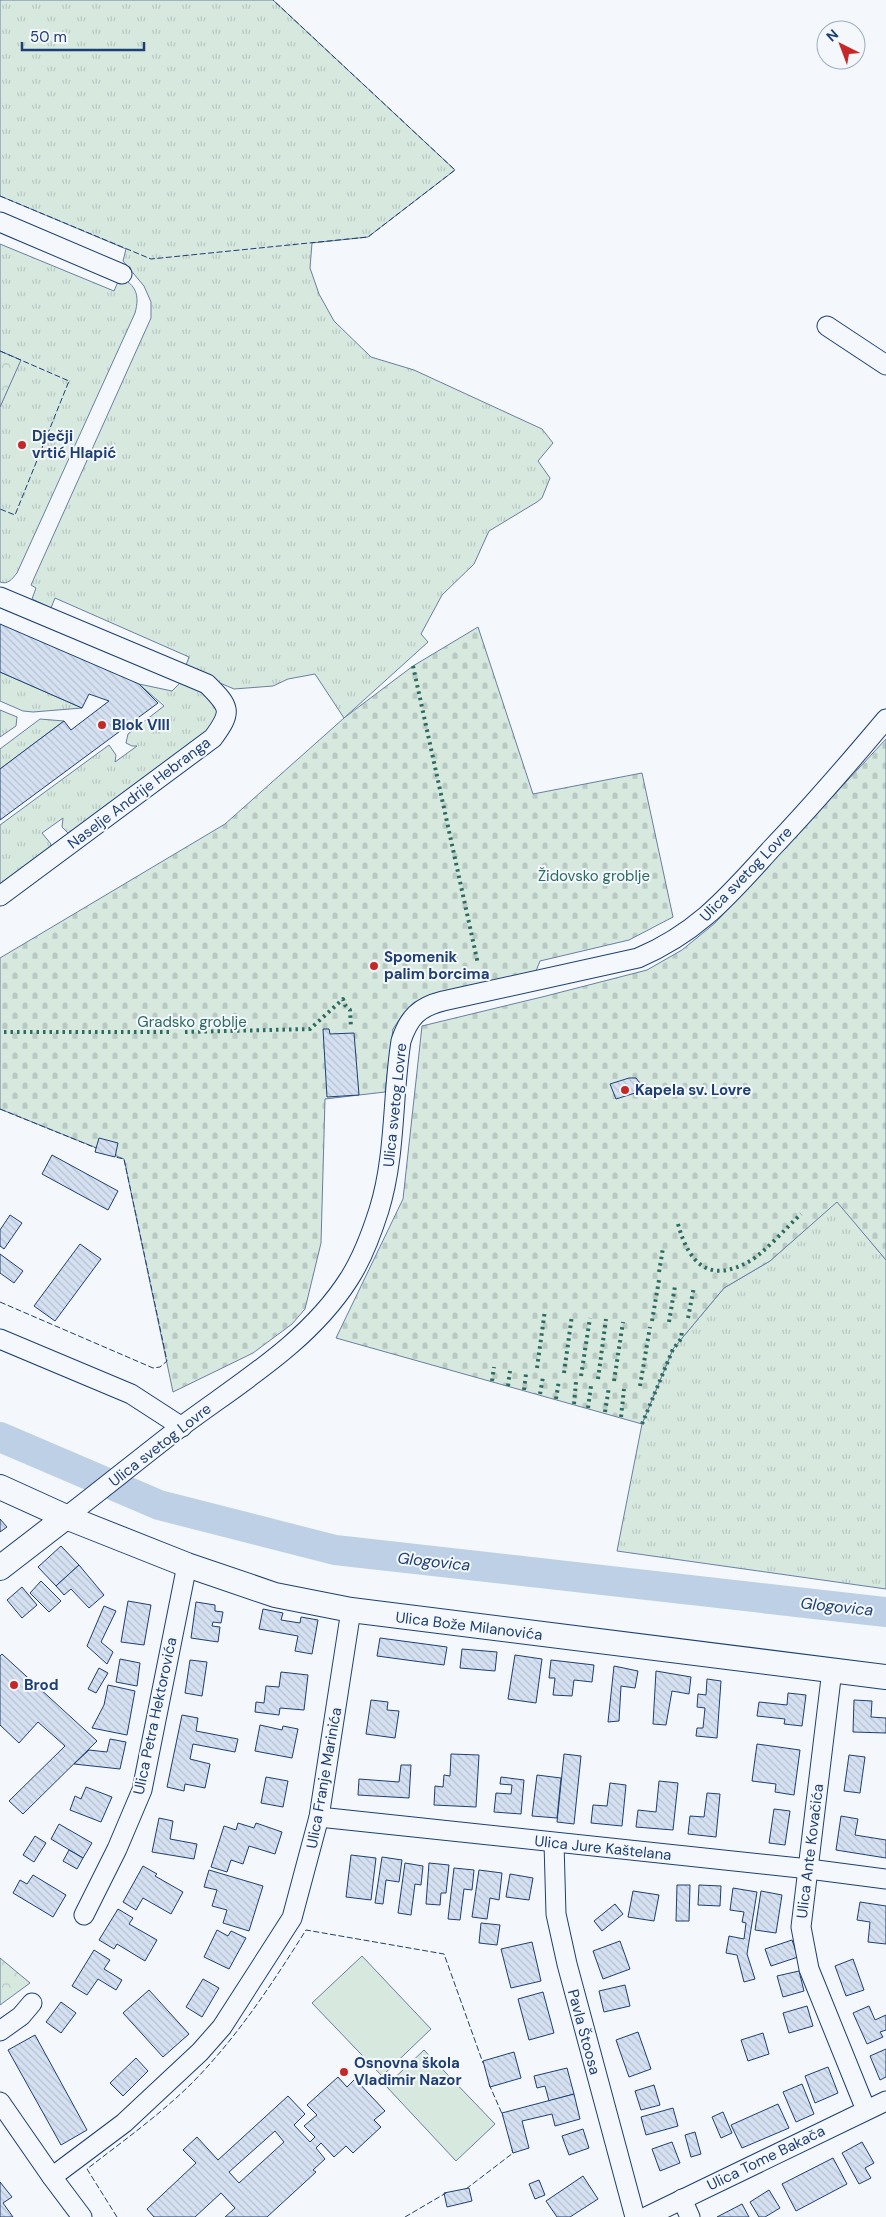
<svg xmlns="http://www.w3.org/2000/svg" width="886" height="2217" viewBox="0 0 886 2217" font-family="'DM Sans',sans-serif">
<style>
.grass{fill:url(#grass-tufts);stroke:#687fa3}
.cemetery{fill:url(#cemetery-stones);stroke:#687fa3}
.park{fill:url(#park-crowns);stroke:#687fa3}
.pitch{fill:#d7e8df;stroke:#687fa3}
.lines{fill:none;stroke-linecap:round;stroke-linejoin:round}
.river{stroke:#bed0e5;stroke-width:30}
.building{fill:url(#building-back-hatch);stroke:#1d3f73;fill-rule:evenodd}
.minor-casing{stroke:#1d3f73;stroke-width:21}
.major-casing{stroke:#1d3f73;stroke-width:26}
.minor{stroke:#f4f7fb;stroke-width:19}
.major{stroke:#f4f7fb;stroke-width:24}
.hedge{stroke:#2c6c60;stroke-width:4;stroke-dasharray:2.5 4;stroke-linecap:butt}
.fence{stroke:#1d3f73;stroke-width:1;stroke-dasharray:6 2.5;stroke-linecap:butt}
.poi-dot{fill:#c62828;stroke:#f4f7fb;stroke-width:2}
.labels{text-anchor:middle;stroke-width:4;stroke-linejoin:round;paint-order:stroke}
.poi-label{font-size:15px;font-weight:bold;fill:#1d3f73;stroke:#f4f7fb;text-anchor:start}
.street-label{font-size:15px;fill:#1d3f73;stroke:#f4f7fb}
.park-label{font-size:15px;fill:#2c6c60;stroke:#f4f7fb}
.water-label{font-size:16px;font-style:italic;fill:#1d3f73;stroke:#f4f7fb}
</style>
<defs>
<pattern id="grass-tufts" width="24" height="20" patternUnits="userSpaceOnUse" patternTransform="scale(1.25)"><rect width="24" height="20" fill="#d7e8df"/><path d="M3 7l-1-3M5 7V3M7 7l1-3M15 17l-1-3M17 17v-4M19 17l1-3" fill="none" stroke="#b8c8c3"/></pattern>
<pattern id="cemetery-stones" width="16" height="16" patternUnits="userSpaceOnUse" patternTransform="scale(1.25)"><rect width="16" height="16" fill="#d7e8df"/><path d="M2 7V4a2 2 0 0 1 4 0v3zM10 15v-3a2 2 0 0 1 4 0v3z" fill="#b8c8c3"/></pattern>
<pattern id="park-crowns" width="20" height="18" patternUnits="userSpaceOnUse" patternTransform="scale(1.25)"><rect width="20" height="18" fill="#d7e8df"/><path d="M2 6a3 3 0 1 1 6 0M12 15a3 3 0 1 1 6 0" fill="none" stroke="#b8c8c3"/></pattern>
<pattern id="building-back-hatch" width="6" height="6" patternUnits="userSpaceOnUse" patternTransform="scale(1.25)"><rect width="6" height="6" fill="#d5e0f0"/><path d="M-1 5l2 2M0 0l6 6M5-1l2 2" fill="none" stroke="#b6c1d1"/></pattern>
</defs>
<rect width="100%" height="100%" fill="#f4f7fb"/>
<!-- grass -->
<g class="grass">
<path d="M 0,0 L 273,0 L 455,170 L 368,237 L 312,243 L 310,268 L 319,294 L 334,321 L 371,357 L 414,370 L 542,429 L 553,443 L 538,461 L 550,478 L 542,498 L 537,502 L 489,531 L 474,564 L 442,595 L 421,634 L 428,642 L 344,718 L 315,674 L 288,679 L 273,686 L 234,689 L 185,668 L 189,657 L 55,598 L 51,608 L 32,599 L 36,588 L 31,585 L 151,318 L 151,302 L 144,286 L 123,261 L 126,249 L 0,196 Z"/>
<path d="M 0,244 L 114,291 L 120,277 C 136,285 140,295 135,313 L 17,573 C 12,579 8,585 0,582 L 0,407 L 20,360 L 0,351 Z"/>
<path d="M 0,672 L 82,708 L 33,712 L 23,711 L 0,701 Z"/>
<path d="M 181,682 C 202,691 226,700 213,727 L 69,834 L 62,827 L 63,818 L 42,833 L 51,844 L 50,848 L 0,888 L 0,825 L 109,745 L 116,755 L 115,762 L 137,746 L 132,746 L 126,743 L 128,734 L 164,706 L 139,684 L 172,691 Z"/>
<path d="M 0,710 L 17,717 L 16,726 L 0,737 Z"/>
<path d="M 40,719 L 64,721 L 0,769 L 0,749 Z"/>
<path d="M 837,1201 L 886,1260 L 886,1589 L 617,1551 L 642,1424 L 673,1349 L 724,1288 L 770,1261 Z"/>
</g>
<!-- cemetery -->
<g class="cemetery">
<path d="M 478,627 L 533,794 L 642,773 L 673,917 L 629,940 L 540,961 L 536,971 L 433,994 L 417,1002 L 403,1014 L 393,1029 L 385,1092 L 325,1099 L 321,1243 L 305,1309 L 292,1324 L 253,1353 L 173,1392 L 124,1159 L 0,1109 L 0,958 L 225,824 L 344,718 L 413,666 Z"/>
<path d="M 886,739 L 886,1260 L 837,1202 L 770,1261 L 724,1288 L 673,1349 L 642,1424 L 336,1338 L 403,1199 L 422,1026 L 546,996 L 647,970 L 682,950 L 715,923 Z"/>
</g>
<!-- park -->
<g class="park">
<path d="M 0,351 L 21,360 L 0,407 Z"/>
<path d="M 0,1958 L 30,1983 L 0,2005 Z"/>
</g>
<!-- pitch -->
<g class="pitch">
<path d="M 362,1956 L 431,2029 L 382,2076 L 312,2003 Z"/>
<path d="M 424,2050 L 495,2124 L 456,2161 L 386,2086 Z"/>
</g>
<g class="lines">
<!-- river -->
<path class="river" d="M 0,1437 L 159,1505 L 335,1550 L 886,1612"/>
</g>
<!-- building -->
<g class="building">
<path d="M 0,624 L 139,684 L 158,703 L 0,820 L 0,769 L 64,721 L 71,730 L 109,701 L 89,694 L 82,708 L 0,672 Z"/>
<path d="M 323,1029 L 329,1029 L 330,1034 L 354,1033 L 359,1095 L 327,1097 Z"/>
<path d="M 629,1078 L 636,1078 L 640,1083 L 639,1088 L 635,1093 L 616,1099 L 610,1084 Z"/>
<path d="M 99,1138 L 118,1143 L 115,1157 L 95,1152 Z"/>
<path d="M 52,1155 L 118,1191 L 108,1210 L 42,1174 Z"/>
<path d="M 10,1215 L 22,1223 L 4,1249 L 0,1246 L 0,1230 Z"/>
<path d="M 80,1244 L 101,1259 L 55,1321 L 34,1306 Z"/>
<path d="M 0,1254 L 23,1271 L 14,1283 L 0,1273 Z"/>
<path d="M 0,1519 L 7,1527 L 0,1532 Z"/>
<path d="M 61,1546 L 79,1565 L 56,1586 L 38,1567 Z"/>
<path d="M 79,1565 L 104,1595 L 89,1608 L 71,1589 L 64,1595 L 56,1586 Z"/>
<path d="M 41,1581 L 61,1601 L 49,1612 L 30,1593 Z"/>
<path d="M 22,1587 L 37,1605 L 22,1618 L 7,1600 Z"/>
<path d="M 128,1601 L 151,1605 L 144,1645 L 121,1642 Z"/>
<path d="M 196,1602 L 215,1605 L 215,1611 L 223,1612 L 221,1623 L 213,1622 L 212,1626 L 220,1627 L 218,1642 L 191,1638 Z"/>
<path d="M 104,1606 L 116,1611 L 101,1642 L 113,1652 L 107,1664 L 87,1646 Z"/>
<path d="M 263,1609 L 283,1613 L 281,1620 L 300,1623 L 301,1617 L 318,1620 L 312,1654 L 295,1651 L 298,1636 L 259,1629 Z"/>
<path d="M 380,1638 L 447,1647 L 444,1665 L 377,1656 Z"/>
<path d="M 462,1649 L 497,1652 L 495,1671 L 460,1668 Z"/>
<path d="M 2,1654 L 97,1741 L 23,1814 L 9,1801 L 65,1746 L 38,1722 L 19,1743 L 0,1725 L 0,1656 Z"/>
<path d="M 515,1655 L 542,1659 L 536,1703 L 508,1699 Z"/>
<path d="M 120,1659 L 140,1663 L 137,1686 L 116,1682 Z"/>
<path d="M 190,1660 L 207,1662 L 202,1696 L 185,1693 Z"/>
<path d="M 551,1660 L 594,1665 L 592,1682 L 574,1680 L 572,1696 L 553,1695 L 555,1678 L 549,1678 Z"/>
<path d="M 614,1666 L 638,1671 L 635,1688 L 621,1686 L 619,1721 L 608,1722 Z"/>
<path d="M 99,1668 L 108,1673 L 96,1693 L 88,1689 Z"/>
<path d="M 656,1671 L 691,1677 L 689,1694 L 672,1691 L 666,1725 L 653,1724 Z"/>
<path d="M 281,1672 L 308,1675 L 304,1710 L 280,1708 L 279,1715 L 255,1712 L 256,1702 L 264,1703 L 266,1686 L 279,1687 Z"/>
<path d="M 707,1679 L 721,1681 L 717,1738 L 696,1736 L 697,1728 L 703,1728 L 705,1708 L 697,1707 L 698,1694 L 706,1695 Z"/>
<path d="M 108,1685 L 135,1691 L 127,1735 L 92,1728 L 104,1705 Z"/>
<path d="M 788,1693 L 806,1695 L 802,1726 L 784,1724 L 785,1719 L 757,1716 L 759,1702 L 787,1705 Z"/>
<path d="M 371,1700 L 388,1702 L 387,1710 L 399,1711 L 395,1738 L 366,1734 Z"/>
<path d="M 854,1700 L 872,1701 L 871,1717 L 886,1718 L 886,1733 L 853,1732 Z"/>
<path d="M 182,1715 L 198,1718 L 196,1731 L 238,1739 L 235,1752 L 193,1744 L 190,1759 L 210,1764 L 205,1788 L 185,1784 L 184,1791 L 167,1787 Z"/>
<path d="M 260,1725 L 282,1730 L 283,1726 L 298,1729 L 292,1758 L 255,1751 Z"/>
<path d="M 110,1739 L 126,1742 L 120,1769 L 74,1764 L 89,1750 L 107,1752 Z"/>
<path d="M 757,1744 L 800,1750 L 794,1795 L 775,1792 L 776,1784 L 752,1781 Z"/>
<path d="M 451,1754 L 479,1755 L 476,1807 L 434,1805 L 435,1786 L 443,1787 L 444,1775 L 450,1776 Z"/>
<path d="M 564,1754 L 581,1756 L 574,1824 L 557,1822 Z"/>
<path d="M 849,1755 L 865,1757 L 860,1793 L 844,1791 Z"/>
<path d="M 401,1765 L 411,1765 L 409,1798 L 358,1795 L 359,1779 L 399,1782 Z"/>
<path d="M 537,1775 L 561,1778 L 557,1818 L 532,1816 Z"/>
<path d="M 266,1777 L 288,1781 L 283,1807 L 261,1803 Z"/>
<path d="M 501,1777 L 524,1780 L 521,1814 L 494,1812 L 496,1793 L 511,1794 L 512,1785 L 500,1784 Z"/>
<path d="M 659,1781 L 678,1783 L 673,1830 L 636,1827 L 638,1810 L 656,1812 Z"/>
<path d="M 610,1783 L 626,1785 L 622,1826 L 591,1823 L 593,1805 L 607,1806 Z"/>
<path d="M 86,1787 L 112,1797 L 101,1822 L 70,1810 L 75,1796 L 81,1799 Z"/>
<path d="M 707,1793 L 720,1794 L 716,1837 L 688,1834 L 690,1816 L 704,1817 Z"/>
<path d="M 774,1809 L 790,1811 L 785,1845 L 769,1843 Z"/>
<path d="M 841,1816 L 858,1819 L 855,1835 L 886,1840 L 886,1858 L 836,1850 Z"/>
<path d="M 159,1818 L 173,1821 L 170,1839 L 197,1844 L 194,1859 L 152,1852 Z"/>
<path d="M 238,1823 L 254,1828 L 256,1823 L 282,1832 L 275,1854 L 249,1846 L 243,1864 L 231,1860 L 227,1872 L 211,1867 L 224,1826 L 236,1830 Z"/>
<path d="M 59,1824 L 92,1843 L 83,1858 L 51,1839 Z"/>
<path d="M 35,1836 L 46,1843 L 34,1862 L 23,1855 Z"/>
<path d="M 69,1850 L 83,1858 L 77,1869 L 63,1861 Z"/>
<path d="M 351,1855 L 376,1858 L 371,1900 L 346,1897 Z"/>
<path d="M 382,1857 L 402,1860 L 399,1882 L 386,1880 L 383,1904 L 375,1903 Z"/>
<path d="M 405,1863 L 423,1866 L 421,1885 L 415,1884 L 411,1915 L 398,1913 Z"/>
<path d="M 429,1863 L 449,1865 L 446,1893 L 441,1893 L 440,1905 L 426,1904 Z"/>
<path d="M 143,1866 L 157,1874 L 155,1876 L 183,1892 L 171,1914 L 143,1898 L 136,1910 L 123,1902 Z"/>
<path d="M 454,1868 L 474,1870 L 472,1890 L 464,1889 L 460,1920 L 448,1919 Z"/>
<path d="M 209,1870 L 263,1886 L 249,1931 L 223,1923 L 227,1910 L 212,1906 L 217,1890 L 204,1887 Z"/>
<path d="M 479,1870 L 502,1873 L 499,1900 L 490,1898 L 487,1919 L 472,1917 Z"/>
<path d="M 510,1874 L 533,1878 L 529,1900 L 506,1897 Z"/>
<path d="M 33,1875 L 66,1895 L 53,1917 L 13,1893 L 20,1880 L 27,1884 Z"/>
<path d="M 677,1885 L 690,1885 L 689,1921 L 676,1921 Z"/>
<path d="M 699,1885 L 721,1886 L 720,1906 L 698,1905 Z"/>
<path d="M 733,1888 L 757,1892 L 747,1954 L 755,1979 L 744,1982 L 737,1955 L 726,1953 L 729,1936 L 744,1939 L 746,1923 L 742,1922 L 744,1912 L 730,1910 Z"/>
<path d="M 633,1891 L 659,1895 L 654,1921 L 628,1917 Z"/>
<path d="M 761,1891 L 782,1895 L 776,1933 L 755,1930 Z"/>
<path d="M 860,1902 L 886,1906 L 886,1944 L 868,1942 L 870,1922 L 857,1920 Z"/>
<path d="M 615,1904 L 623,1914 L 602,1931 L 594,1921 Z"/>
<path d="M 118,1909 L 133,1918 L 129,1924 L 157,1940 L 145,1961 L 117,1944 L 114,1949 L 99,1940 Z"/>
<path d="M 481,1923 L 500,1925 L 497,1945 L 479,1943 Z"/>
<path d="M 217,1930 L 228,1936 L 231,1931 L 246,1938 L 229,1969 L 204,1957 Z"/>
<path d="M 792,1940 L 798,1957 L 771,1966 L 765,1949 Z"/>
<path d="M 620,1941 L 630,1969 L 603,1979 L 593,1951 Z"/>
<path d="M 532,1942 L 541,1981 L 511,1988 L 501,1949 Z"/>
<path d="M 94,1950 L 110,1960 L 104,1969 L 122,1980 L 116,1990 L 98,1979 L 87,1995 L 72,1986 Z"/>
<path d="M 853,1959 L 864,1990 L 846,1996 L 835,1966 Z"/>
<path d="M 799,1971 L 804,1991 L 783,1997 L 777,1976 Z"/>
<path d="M 203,1979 L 219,1988 L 202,2017 L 186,2007 Z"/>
<path d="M 625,1985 L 630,2006 L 604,2012 L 599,1991 Z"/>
<path d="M 149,1990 L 189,2034 L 163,2057 L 123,2013 Z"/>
<path d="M 543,1992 L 554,2033 L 529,2040 L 518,1999 Z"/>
<path d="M 61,2002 L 76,2013 L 61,2033 L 46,2022 Z"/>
<path d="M 807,2006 L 813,2026 L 789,2033 L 783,2013 Z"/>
<path d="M 869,2006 L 875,2020 L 886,2015 L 886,2030 L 880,2032 L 883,2037 L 867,2044 L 853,2013 Z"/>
<path d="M 638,2032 L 651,2069 L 629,2077 L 616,2040 Z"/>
<path d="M 763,2033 L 769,2054 L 748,2061 L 741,2040 Z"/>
<path d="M 35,2035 L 87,2130 L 61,2145 L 8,2050 Z"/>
<path d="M 886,2049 L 886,2077 L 880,2080 L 870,2056 Z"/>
<path d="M 514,2052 L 521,2078 L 490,2087 L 483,2061 Z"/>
<path d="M 136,2058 L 148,2071 L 123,2096 L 110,2083 Z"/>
<path d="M 828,2067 L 838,2093 L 815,2103 L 805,2076 Z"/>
<path d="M 567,2068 L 574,2094 L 549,2101 L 545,2086 L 537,2088 L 534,2076 Z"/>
<path d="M 338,2077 L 347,2087 L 355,2079 L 385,2111 L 374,2120 L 381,2127 L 353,2153 L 346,2146 L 334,2157 L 321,2143 L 316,2148 L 325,2159 L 313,2170 L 316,2172 L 267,2217 L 225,2217 L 235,2208 L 221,2193 L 195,2217 L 154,2217 L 147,2209 L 196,2163 L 183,2150 L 197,2137 L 218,2160 L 288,2096 L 305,2114 L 294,2125 L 310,2142 L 315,2137 L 304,2126 L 317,2115 L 307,2105 ZM 275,2131 L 284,2142 L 239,2183 L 229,2172 Z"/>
<path d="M 802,2084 L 814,2114 L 796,2122 L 783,2092 Z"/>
<path d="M 654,2085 L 660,2105 L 641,2110 L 635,2091 Z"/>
<path d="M 574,2094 L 580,2119 L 555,2126 L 552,2114 L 522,2121 L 529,2148 L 513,2153 L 502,2113 Z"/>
<path d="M 778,2104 L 789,2128 L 742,2148 L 731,2125 Z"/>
<path d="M 673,2108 L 678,2126 L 646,2135 L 641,2117 Z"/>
<path d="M 723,2112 L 732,2133 L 721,2138 L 712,2117 Z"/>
<path d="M 583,2129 L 589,2148 L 569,2155 L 562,2136 Z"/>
<path d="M 695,2132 L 701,2154 L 691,2157 L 685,2135 Z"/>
<path d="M 672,2142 L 680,2163 L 660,2171 L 652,2149 Z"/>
<path d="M 862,2142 L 874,2163 L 865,2168 L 871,2178 L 859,2184 L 842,2153 Z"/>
<path d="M 833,2158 L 847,2184 L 796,2211 L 782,2184 Z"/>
<path d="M 583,2176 L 598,2199 L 570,2217 L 557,2217 L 546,2201 Z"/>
<path d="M 539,2180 L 545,2195 L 535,2199 L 529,2184 Z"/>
<path d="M 0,2182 L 12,2197 L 3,2203 L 13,2217 L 0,2217 Z"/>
<path d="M 469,2188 L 472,2201 L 447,2207 L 444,2193 Z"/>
<path d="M 769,2190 L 780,2208 L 765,2217 L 759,2217 L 750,2202 Z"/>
<path d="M 742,2204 L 749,2217 L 717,2217 Z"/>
</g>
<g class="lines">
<!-- minor casing -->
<g class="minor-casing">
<g id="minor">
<path d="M 0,222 L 122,274"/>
<path d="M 827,326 L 886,365"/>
<path d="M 0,597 L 207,684 C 230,707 233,711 213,738 L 0,896"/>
<path d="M 0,1339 L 131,1394 L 182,1427"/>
<path d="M 66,1517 C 105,1487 143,1456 182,1426 C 241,1382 309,1342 349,1279 C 362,1259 372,1232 379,1210 C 396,1155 392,1098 401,1041 C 409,1017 419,1007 443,1001 L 638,958 C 699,932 729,895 772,848 C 812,806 849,763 886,719"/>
<path d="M 832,1670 L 801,1927 L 809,1969 L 866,2110"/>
<path d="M 319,1817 L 809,1869 L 886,1879"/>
<path d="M 554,1843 L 556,1914 L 567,1964 L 635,2217"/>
<path d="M 84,1915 L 117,1849 L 142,1790 L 187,1565"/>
<path d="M 0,2031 L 21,2016 L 32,2003"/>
<path d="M 0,2102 L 52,2177 L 82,2217"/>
<path d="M 52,2177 L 124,2123 L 200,2052 L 222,2027 L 292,1918 L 319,1817 L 351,1610"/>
<path d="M 682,2199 L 690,2217"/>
<path d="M 646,2217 L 886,2101"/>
</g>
</g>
<!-- major casing -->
<g class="major-casing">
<g id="major">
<path d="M 0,1487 L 66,1517 L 187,1565 L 275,1595 L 351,1610 L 886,1677"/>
<path d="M 0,1568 L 66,1517"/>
</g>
</g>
<!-- minor -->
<use href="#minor" class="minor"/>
<!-- major -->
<use href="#major" class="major"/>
<!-- hedge -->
<g class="hedge">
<path d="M 413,666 L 478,964"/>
<path d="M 4,1032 L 173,1032"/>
<path d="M 185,1032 L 310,1029 L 343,999 L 345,1005 L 350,1010 L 351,1028"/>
<path d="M 678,1224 C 689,1264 709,1284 750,1261 C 764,1253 788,1226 801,1214"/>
<path d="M 659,1272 L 663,1248"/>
<path d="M 688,1318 L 694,1287"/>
<path d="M 652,1321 L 659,1280"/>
<path d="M 669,1322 L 675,1286"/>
<path d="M 537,1368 L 545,1310"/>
<path d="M 564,1373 L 572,1315"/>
<path d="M 581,1376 L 590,1318"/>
<path d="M 598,1379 L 606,1319"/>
<path d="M 492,1381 L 494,1367"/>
<path d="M 614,1381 L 623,1322"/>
<path d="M 508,1386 L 510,1371"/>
<path d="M 640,1386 L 650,1327"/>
<path d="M 524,1390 L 526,1374"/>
<path d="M 540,1394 L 543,1377"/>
<path d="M 556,1399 L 559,1380"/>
<path d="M 574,1404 L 576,1382"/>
<path d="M 588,1408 L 591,1386"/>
<path d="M 605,1412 L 609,1387"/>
<path d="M 621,1417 L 624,1389"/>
<path d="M 642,1424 L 673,1349 L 681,1339 L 682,1331"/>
</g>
<!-- fence -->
<g class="fence">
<path d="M 0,196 L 151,259 L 368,237 L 455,170 L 273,0"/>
<path d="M 0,351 L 69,381 L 15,515 L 0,509"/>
<path d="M 0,1109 L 96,1148"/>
<path d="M 0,1302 L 153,1368 L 160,1367 L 167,1361 L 124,1159 L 115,1157"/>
<path d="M 489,2084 L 503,2116"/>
<path d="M 466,2189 L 513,2153 L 512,2150"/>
<path d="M 117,2217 L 87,2169 C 123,2141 161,2114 193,2082 C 238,2036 272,1984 306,1930 L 444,1954 L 483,2063"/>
<path d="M 405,2217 L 446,2193"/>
</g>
</g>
<!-- markers -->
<g class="poi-dot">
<circle cx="22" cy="445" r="5"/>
<circle cx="102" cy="725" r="5"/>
<circle cx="374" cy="966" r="5"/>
<circle cx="625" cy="1090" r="5"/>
<circle cx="14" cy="1685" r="5"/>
<circle cx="344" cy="2072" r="5"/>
</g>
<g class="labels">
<!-- poi labels -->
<g class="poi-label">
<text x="32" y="441">Dječji<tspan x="32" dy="17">vrtić Hlapić</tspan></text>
<text x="112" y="730">Blok VIII</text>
<text x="384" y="962">Spomenik<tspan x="384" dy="17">palim borcima</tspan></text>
<text x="635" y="1095">Kapela sv. Lovre</text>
<text x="24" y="1690">Brod</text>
<text x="354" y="2068">Osnovna škola<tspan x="354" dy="17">Vladimir Nazor</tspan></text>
</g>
<!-- street labels -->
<g class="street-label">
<text transform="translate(139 793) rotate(-37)" y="5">Naselje Andrije Hebranga</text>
<text transform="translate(746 874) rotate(-46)" y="5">Ulica svetog Lovre</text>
<text transform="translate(395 1105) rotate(-84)" y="5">Ulica svetog Lovre</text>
<text transform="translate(160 1445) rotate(-38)" y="5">Ulica svetog Lovre</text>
<text transform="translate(469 1626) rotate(7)" y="5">Ulica Bože Milanovića</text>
<text transform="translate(155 1716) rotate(-78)" y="5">Ulica Petra Hektorovića</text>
<text transform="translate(324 1778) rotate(-80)" y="5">Ulica Franje Marinića</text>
<text transform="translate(603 1848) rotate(6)" y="5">Ulica Jure Kaštelana</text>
<text transform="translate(810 1851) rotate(-83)" y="5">Ulica Ante Kovačića</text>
<text transform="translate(584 2032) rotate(75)" y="5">Pavla Štoosa</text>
<text transform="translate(766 2158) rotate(-26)" y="5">Ulica Tome Bakača</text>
</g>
<!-- park labels -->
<g class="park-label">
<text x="594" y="881">Židovsko groblje</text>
<text x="192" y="1027">Gradsko groblje</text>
</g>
<!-- water labels -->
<g class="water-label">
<text transform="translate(434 1561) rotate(6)" y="6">Glogovica</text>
<text transform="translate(837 1606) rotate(6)" y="6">Glogovica</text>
</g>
</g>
<!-- north arrow -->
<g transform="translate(841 45) rotate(318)"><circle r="24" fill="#f4f7fb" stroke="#9eadc5"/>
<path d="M0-4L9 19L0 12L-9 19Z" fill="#c62828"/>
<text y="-8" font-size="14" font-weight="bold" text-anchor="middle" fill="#1d3f73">N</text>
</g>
<!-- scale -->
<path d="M22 42v8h122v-8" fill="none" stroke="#1d3f73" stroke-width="2.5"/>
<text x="30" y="42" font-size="15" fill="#1d3f73" stroke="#f4f7fb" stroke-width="4" paint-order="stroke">50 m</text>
</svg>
